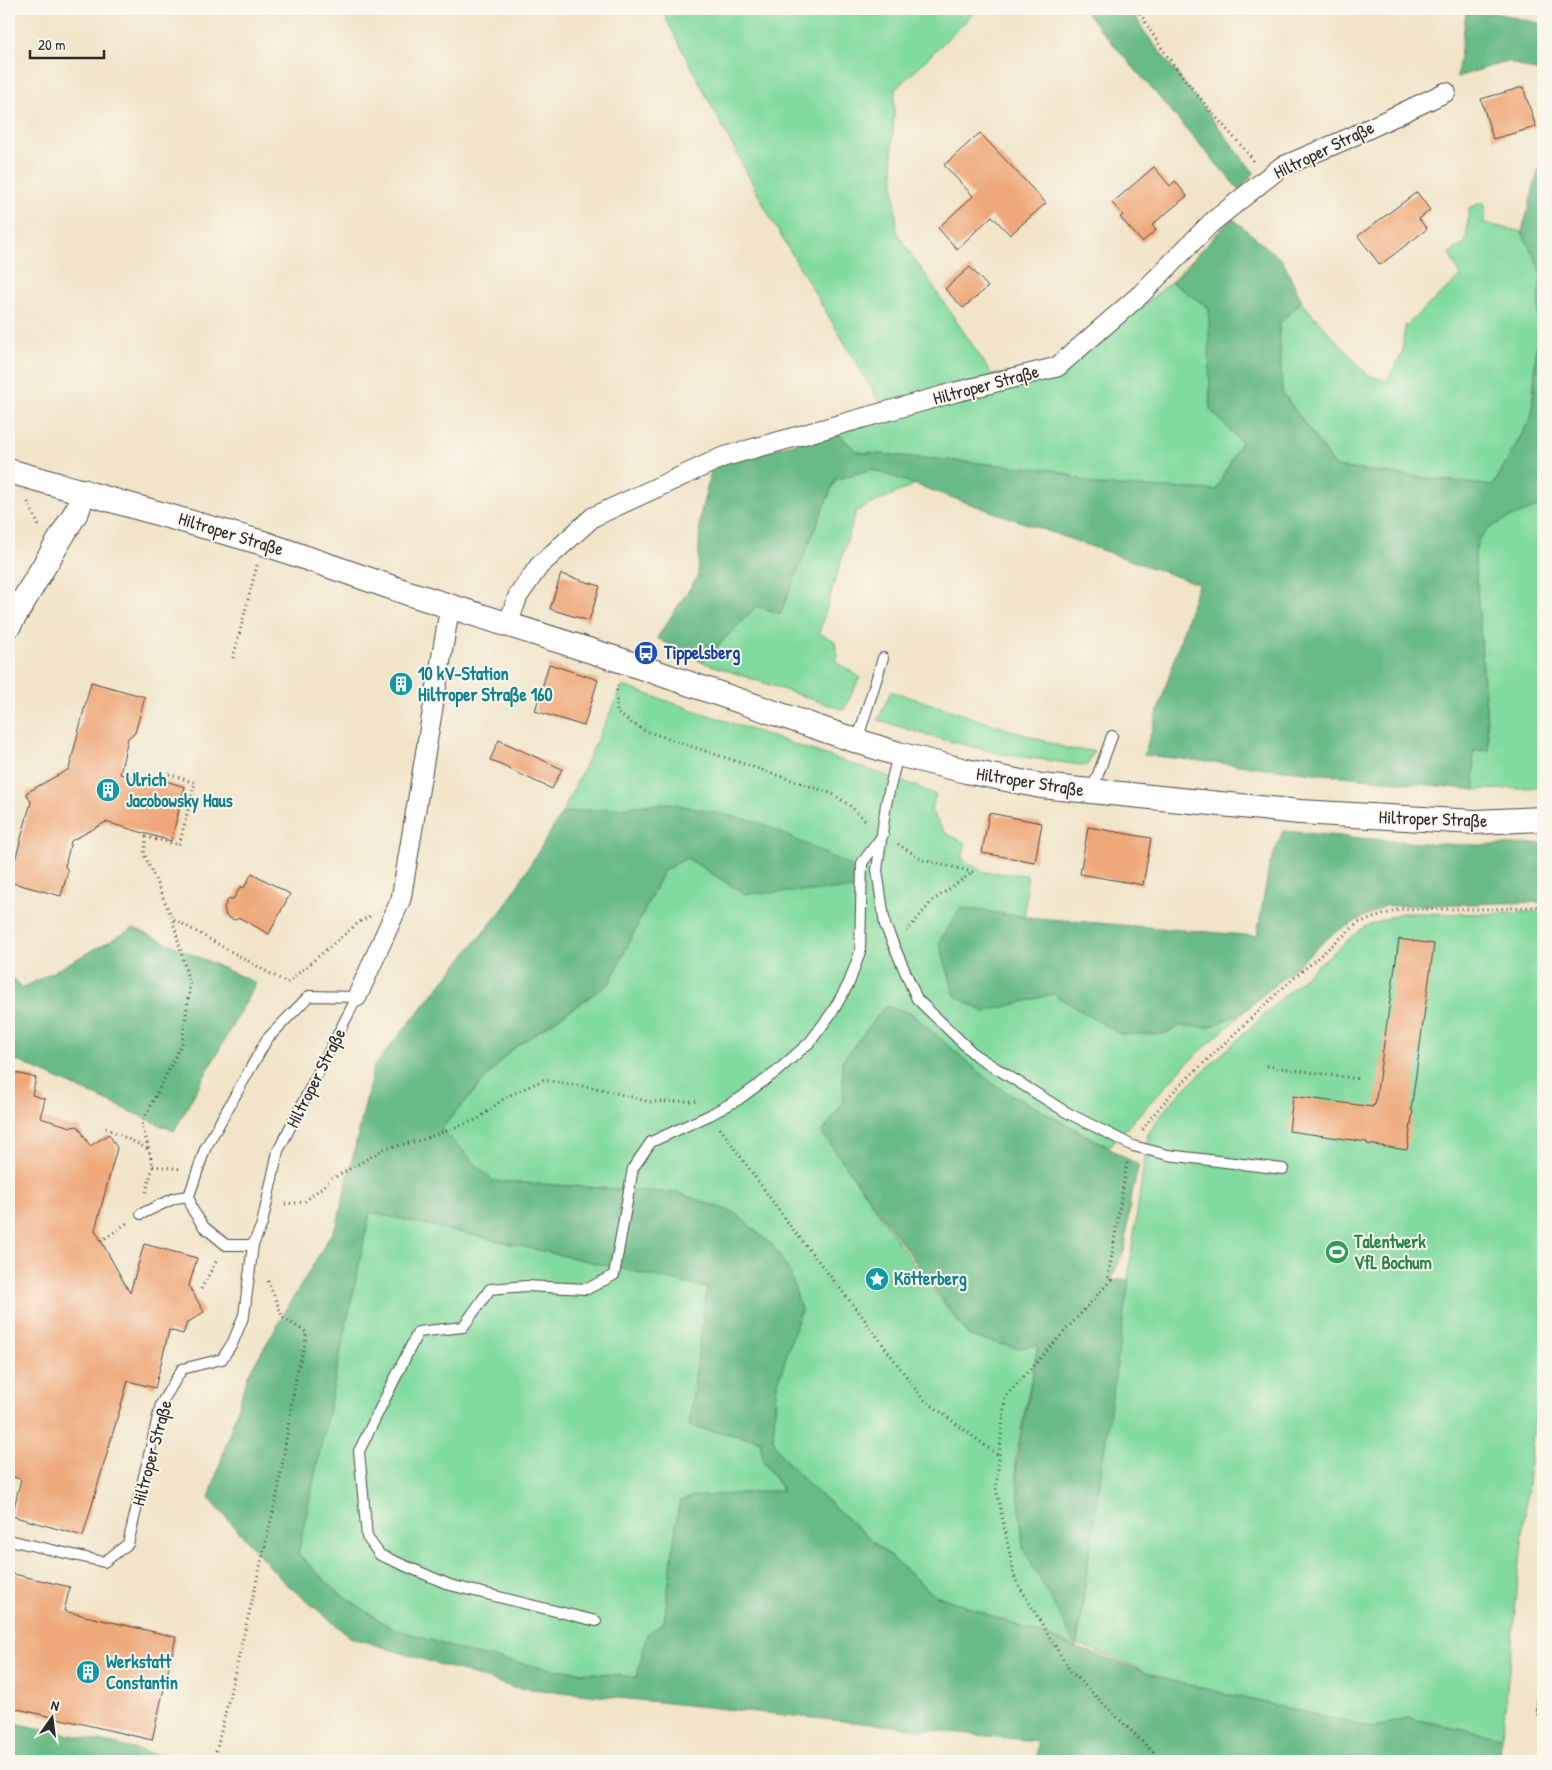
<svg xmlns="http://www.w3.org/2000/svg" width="1552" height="1770" viewBox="0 0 1552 1770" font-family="'Patrick Hand',sans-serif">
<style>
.green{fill:#81da9f;stroke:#568265}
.forest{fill:#68ba86;stroke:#4a7258;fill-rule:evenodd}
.building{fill:#eea879}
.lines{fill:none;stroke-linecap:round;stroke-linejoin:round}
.service-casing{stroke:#494743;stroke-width:12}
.minor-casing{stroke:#494743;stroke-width:21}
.tertiary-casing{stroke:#494743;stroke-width:26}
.path{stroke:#494743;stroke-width:3;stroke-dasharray:1 4;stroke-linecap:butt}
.service{stroke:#fff;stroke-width:10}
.minor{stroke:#fff;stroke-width:19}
.tertiary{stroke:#fff;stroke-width:24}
.labels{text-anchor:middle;stroke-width:4;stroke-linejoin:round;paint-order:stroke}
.street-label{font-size:18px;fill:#2b2b2b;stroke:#fbf7ec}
.transit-label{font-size:18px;font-weight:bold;fill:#164399;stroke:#fbf7ec;text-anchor:start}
.culture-label{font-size:18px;font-weight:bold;fill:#0d838f;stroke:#fbf7ec;text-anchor:start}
.leisure-label{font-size:18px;font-weight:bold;fill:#27864d;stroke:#fbf7ec;text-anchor:start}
</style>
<rect width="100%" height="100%" fill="#fbf7ec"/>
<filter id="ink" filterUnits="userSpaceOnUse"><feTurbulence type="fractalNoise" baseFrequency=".02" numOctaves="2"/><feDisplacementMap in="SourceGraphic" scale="10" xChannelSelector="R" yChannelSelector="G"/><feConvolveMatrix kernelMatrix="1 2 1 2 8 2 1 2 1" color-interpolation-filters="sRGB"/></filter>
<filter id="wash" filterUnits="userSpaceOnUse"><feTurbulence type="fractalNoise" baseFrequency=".0096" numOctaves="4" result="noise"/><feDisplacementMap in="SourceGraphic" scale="20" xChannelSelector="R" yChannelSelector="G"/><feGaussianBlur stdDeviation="1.12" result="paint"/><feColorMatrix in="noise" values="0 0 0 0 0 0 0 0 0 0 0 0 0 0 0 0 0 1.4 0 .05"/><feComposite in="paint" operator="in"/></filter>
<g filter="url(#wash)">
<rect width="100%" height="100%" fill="#f1e4c9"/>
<!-- green -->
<g class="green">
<path d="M 661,9 L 978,9 L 895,90 L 892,152 L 897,233 L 992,374 L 1063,370 L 1171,282 L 1209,308 L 1210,409 L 1241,442 L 1216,490 L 1096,485 L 1055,470 L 858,452 L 837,433 L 867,424 L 880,403 L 771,219 Z"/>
<path d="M 1483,202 L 1486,214 L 1483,223 L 1522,232 L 1541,270 L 1532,416 L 1493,486 L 1336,467 L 1282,392 L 1279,324 L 1301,302 L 1368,375 L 1387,381 L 1402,354 L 1405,326 L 1461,276 L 1449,253 L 1466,242 L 1469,208 Z"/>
<path d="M 871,469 L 916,484 L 856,511 L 819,633 L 835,641 L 838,663 L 860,677 L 844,710 L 702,662 L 757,605 L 780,613 L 835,480 Z"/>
<path d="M 1543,505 L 1543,787 L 1475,790 L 1473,751 L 1489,750 L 1476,575 C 1475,565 1474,554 1477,544 C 1482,524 1525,512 1543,505 Z"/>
<path d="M 623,686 L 911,784 L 936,795 L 931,811 L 945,833 L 966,843 L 962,859 L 983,872 L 1027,875 L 1025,917 L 961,908 L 984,1012 L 1053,994 L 1120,1034 L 1164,1034 L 1180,1026 L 1210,1027 L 1245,1011 L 1186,1064 L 1109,1147 L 994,1085 L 911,1013 L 842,1061 L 844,1101 L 823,1133 L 910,1259 L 969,1336 L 1017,1348 L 1038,1345 L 1015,1460 L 1023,1540 L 1077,1648 L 933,1594 L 807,1483 L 781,1455 L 773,1440 L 776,1388 L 801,1310 L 774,1247 L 735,1214 L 678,1193 L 493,1181 L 440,1129 L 511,1050 L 610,983 L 663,871 L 687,858 L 745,894 L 670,803 L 562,813 Z"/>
<path d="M 891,691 L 1069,749 L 1094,751 L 1087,766 L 1002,754 L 933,737 L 878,720 Z"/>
<path d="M 1543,911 L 1543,1415 L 1535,1415 L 1502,1737 L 1408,1718 L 1373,1728 L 1171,1681 L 1077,1644 L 1148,1134 L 1162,1113 L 1177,1096 L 1313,969 L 1364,927 L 1401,913 L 1493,914 Z"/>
<path d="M 370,1212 L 707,1288 L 689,1426 L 760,1440 L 763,1461 L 783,1491 L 692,1497 L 679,1502 L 664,1623 L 647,1634 L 637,1677 L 550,1669 L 469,1653 L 390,1627 L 336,1591 L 298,1554 Z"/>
</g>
<!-- forest -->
<g class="forest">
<path d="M 1083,9 L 1132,9 L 1143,30 L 1254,173 L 1239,190 Z"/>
<path d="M 1466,13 L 1495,13 L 1543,24 L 1543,74 L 1507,61 L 1457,77 Z"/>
<path d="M 1543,152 L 1543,505 C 1525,512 1483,524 1477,544 C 1474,554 1475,565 1476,575 L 1489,750 L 1473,751 L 1475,790 L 1144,755 L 1198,584 L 871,469 L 835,480 L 780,614 L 757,606 L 702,662 L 657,638 L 698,576 L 700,516 L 713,464 L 837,433 L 858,452 L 1055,470 L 1096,485 L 1216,490 L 1241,442 L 1210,409 L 1209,308 L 1171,282 L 1232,218 L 1282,260 L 1302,301 L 1279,324 L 1282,392 L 1336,467 L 1493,486 L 1532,416 L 1541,271 L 1522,232 Z"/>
<path d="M 670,803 L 759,822 L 851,866 L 857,889 L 745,894 L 687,858 L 663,871 L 610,983 L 511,1050 L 441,1129 L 493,1181 L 678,1193 L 735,1213 L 774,1247 L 791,1275 L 801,1310 L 776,1388 L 773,1440 L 781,1455 L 807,1483 L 933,1594 L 1077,1648 L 1171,1681 L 1372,1728 L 1408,1718 L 1502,1737 L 1499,1761 L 1037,1761 L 1037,1741 L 512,1687 L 350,1637 L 283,1581 L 209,1498 L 248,1375 L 337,1224 L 374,1066 L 505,906 L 562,813 ZM 370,1212 L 707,1288 L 689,1426 L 760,1440 L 763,1461 L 783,1490 L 692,1497 L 679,1502 L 664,1623 L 647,1634 L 637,1677 L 550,1669 L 469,1653 L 390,1627 L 336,1591 L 298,1554 Z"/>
<path d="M 1283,831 C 1369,838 1457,850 1543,843 L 1543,902 L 1384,906 L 1334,933 L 1245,1011 L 1210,1027 L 1180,1026 L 1164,1034 L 1120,1034 L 1053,994 L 984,1012 L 955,996 L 939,942 L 961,908 L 1025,917 L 1257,936 L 1269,867 Z"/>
<path d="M 134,928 L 256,983 L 174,1131 L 9,1057 L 9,974 L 23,988 Z"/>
<path d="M 885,1006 L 911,1013 L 994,1085 L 1139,1165 L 1130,1201 L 1125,1249 L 1111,1280 L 1129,1280 L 1076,1646 L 1023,1548 L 1016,1464 L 1038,1345 L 1017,1348 L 969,1336 L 822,1133 L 844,1101 L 842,1061 Z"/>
<path d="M 9,1722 L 114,1744 L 182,1761 L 9,1761 Z"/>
</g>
<g id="blocks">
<!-- building -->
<g class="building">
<path d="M 1523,87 L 1536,127 L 1493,139 L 1481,99 Z"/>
<path d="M 980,133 L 1046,203 L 1010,235 L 992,216 L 957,249 L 938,228 L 973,196 L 944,165 Z"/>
<path d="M 1154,167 L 1170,186 L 1175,181 L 1187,196 L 1152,225 L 1156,230 L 1142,242 L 1120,217 L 1123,215 L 1112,203 Z"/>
<path d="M 1417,192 L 1430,210 L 1419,219 L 1427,229 L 1380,265 L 1358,236 Z"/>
<path d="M 970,267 L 988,287 L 963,308 L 945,289 Z"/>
<path d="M 561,574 L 600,586 L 589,621 L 550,609 Z"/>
<path d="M 549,664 L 598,680 L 584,726 L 535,711 Z"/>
<path d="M 91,682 L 145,697 L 135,733 L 128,738 L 120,774 L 154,783 L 159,779 L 185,787 L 171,841 L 106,822 L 71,841 L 65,866 L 68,871 L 61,896 L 9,882 L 31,802 L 26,793 L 69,769 Z"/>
<path d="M 499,740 L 562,769 L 552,789 L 490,760 Z"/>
<path d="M 989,813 L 1042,823 L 1035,862 L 982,853 Z"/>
<path d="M 1088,827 L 1151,838 L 1143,885 L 1080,874 Z"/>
<path d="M 252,873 L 290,894 L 269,934 L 240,918 L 234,920 L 226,916 L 224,907 L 228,900 L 234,898 L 241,886 L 244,888 Z"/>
<path d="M 1399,939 L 1434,944 L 1411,1110 L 1413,1111 L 1407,1150 L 1367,1144 L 1367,1142 L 1289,1131 L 1293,1096 L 1373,1107 L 1373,1105 L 1375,1105 Z"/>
<path d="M 9,1071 L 36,1078 L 32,1095 L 45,1099 L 40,1118 L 71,1127 L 78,1126 L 90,1146 L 109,1134 L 117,1148 L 95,1230 L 130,1293 L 144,1244 L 197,1258 L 189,1286 L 204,1312 L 187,1323 L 183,1334 L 169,1330 L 155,1388 L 128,1381 L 83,1536 L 12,1516 L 21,1479 L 9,1476 Z"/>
<path d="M 9,1573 L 70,1587 L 64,1611 L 176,1637 L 152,1740 L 9,1707 Z"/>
</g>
</g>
</g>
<g filter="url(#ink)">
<use href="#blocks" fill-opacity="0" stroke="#494743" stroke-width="1"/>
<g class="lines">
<!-- service casing -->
<g class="service-casing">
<g id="service">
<path d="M 857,741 L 883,658"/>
<path d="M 898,754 L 886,804 L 877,870 L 885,925 L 917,999 L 975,1055 L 1066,1112 L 1133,1146 L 1168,1155 L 1283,1169"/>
<path d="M 1092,791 L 1112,736"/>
<path d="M 141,1214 L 175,1198 L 189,1196"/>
<path d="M 9,1540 L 104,1562 L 128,1544 L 161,1404 L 182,1369 L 222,1359 L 233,1342 L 244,1315 L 253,1245 L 262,1224 L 278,1151 L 357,997 L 309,996 L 267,1039 L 205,1149 L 189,1196 L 192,1209 L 204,1227 L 226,1245 L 253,1245"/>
<path d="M 596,1621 L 450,1585 L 380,1555 L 367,1537 L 359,1451 L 418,1332 L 463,1327 L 490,1289 L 526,1286 L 587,1289 L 614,1275 L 633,1168 L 651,1142 L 710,1115 L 739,1099 L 776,1072 L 810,1042 L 833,1011 L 849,983 L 860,952 L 862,863 L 883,835"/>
<path d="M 1543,1692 L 1542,1708 L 1543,1713"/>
</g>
</g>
<!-- minor casing -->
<g class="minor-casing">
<g id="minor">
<path d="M 508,624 L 518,596 L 539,566 L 593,517 L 723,457 L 956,392 L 1057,367 L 1141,294 L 1211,223 L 1281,167 L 1347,139 L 1446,92"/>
<path d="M 357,997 L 401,899 L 450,606"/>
</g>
</g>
<!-- tertiary casing -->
<g class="tertiary-casing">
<g id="tertiary">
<path d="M 9,471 L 263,543 L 408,593 L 623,661 L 857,741 L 898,754 L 966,771 L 1041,786 L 1300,812 L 1475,822 L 1543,819"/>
<path d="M 9,625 L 78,509 L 83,491"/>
</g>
</g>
<!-- path -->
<g class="path">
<path d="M 1138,9 C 1167,64 1211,111 1252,158 L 1253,162"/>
<path d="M 28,502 L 39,526"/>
<path d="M 233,658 L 257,565"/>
<path d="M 618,685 L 616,692 L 617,713 L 643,730 L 833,794 L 850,806 L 867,822"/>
<path d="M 169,774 L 195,783 L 179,845 L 146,837 L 144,854 L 172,918 L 287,983 L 359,922 L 370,916"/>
<path d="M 898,844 L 923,860 L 973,872 L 932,901 L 907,931"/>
<path d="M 1267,1066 L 1359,1079"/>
<path d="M 106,1128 L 148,1149"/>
<path d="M 720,1128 L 791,1227 L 862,1316 L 922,1398 L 999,1456"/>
<path d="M 1143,1130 L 1150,1119 L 1173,1092 L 1286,985 L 1358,923 L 1401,909 L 1493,909 L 1543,906"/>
<path d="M 1127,1163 L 1108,1278 L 1111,1280 L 1005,1397 L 996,1488 L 1015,1579 L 1070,1671 L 1162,1761"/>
<path d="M 153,1166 L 182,1169"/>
<path d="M 146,1192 L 153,1166 L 142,1123 L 182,1043 L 190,986 L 172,918"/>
<path d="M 285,1204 L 304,1202 L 332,1179 L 384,1149 L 421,1140 L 478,1119 L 506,1097 L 543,1080 L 601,1089 L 650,1102 L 696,1101"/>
<path d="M 101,1241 L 127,1223"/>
<path d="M 201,1289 L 218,1258"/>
<path d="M 214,1761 L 278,1491 L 297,1371 L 305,1344 L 306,1332 L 283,1318 L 267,1278"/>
</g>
<!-- service -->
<use href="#service" class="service"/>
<!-- minor -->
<use href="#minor" class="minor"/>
<!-- tertiary -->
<use href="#tertiary" class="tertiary"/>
</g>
</g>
<!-- icons -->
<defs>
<g id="bus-disc" transform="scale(1.25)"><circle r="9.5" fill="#1a4fb4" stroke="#fbf7ec"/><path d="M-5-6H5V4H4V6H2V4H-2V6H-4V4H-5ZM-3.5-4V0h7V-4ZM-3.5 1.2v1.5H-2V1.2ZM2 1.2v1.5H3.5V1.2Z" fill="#fff"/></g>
<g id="building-disc" transform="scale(1.25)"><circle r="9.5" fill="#0f9aa8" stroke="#fbf7ec"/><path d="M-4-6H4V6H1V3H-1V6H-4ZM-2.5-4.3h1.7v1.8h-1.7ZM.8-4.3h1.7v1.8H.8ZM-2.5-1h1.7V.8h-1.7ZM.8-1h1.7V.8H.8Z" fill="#fff"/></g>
<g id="stadium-disc" transform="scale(1.25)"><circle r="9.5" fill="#2e9e5b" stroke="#fbf7ec"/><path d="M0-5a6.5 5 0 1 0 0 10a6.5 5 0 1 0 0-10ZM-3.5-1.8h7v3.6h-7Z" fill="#fff"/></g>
<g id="sight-disc" transform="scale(1.25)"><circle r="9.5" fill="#0f9aa8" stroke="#fbf7ec"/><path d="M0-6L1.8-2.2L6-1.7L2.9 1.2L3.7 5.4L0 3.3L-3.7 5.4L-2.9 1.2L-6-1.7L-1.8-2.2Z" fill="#fff"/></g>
</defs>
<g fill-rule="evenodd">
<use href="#bus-disc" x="646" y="653"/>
<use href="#building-disc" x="401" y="684"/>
<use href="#building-disc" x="108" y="790"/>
<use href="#stadium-disc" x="1337" y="1252"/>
<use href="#sight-disc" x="877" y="1279"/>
<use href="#building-disc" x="88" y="1672"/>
</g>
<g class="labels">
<!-- street labels -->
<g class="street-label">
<text transform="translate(1324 150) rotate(-26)" y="6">Hiltroper Straße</text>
<text transform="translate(986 385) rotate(-15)" y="6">Hiltroper Straße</text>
<text transform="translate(231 534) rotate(17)" y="6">Hiltroper Straße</text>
<text transform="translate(1030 782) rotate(9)" y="6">Hiltroper Straße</text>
<text transform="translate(1433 819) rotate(2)" y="6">Hiltroper Straße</text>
<text transform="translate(316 1078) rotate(-63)" y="6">Hiltroper Straße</text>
<text transform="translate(152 1453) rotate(-75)" y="6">Hiltroper Straße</text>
</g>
<!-- transit labels -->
<g class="transit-label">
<text x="664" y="659">Tippelsberg</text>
</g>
<!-- culture labels -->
<g class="culture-label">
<text x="418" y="680">10 kV-Station<tspan x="418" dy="21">Hiltroper Straße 160</tspan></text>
<text x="126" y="786">Ulrich<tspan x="126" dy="21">Jacobowsky Haus</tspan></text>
<text x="894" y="1285">Kötterberg</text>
<text x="106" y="1668">Werkstatt<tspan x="106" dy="21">Constantin</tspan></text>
</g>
<!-- leisure labels -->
<g class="leisure-label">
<text x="1354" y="1248">Talentwerk<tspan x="1354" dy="21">VfL Bochum</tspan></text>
</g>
</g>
<!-- margin -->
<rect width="1552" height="1770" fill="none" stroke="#fbf7ec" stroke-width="30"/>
<!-- north arrow -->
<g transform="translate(52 1718) rotate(14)" stroke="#fbf7ec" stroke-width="4" paint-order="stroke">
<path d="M0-4L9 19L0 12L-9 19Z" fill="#2b2b2b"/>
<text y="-8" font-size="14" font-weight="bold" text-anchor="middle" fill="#2b2b2b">N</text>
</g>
<!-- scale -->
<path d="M30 50v8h74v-8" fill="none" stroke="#2b2b2b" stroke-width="2.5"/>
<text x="38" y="50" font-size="15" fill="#2b2b2b" stroke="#fbf7ec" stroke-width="4" paint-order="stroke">20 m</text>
</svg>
